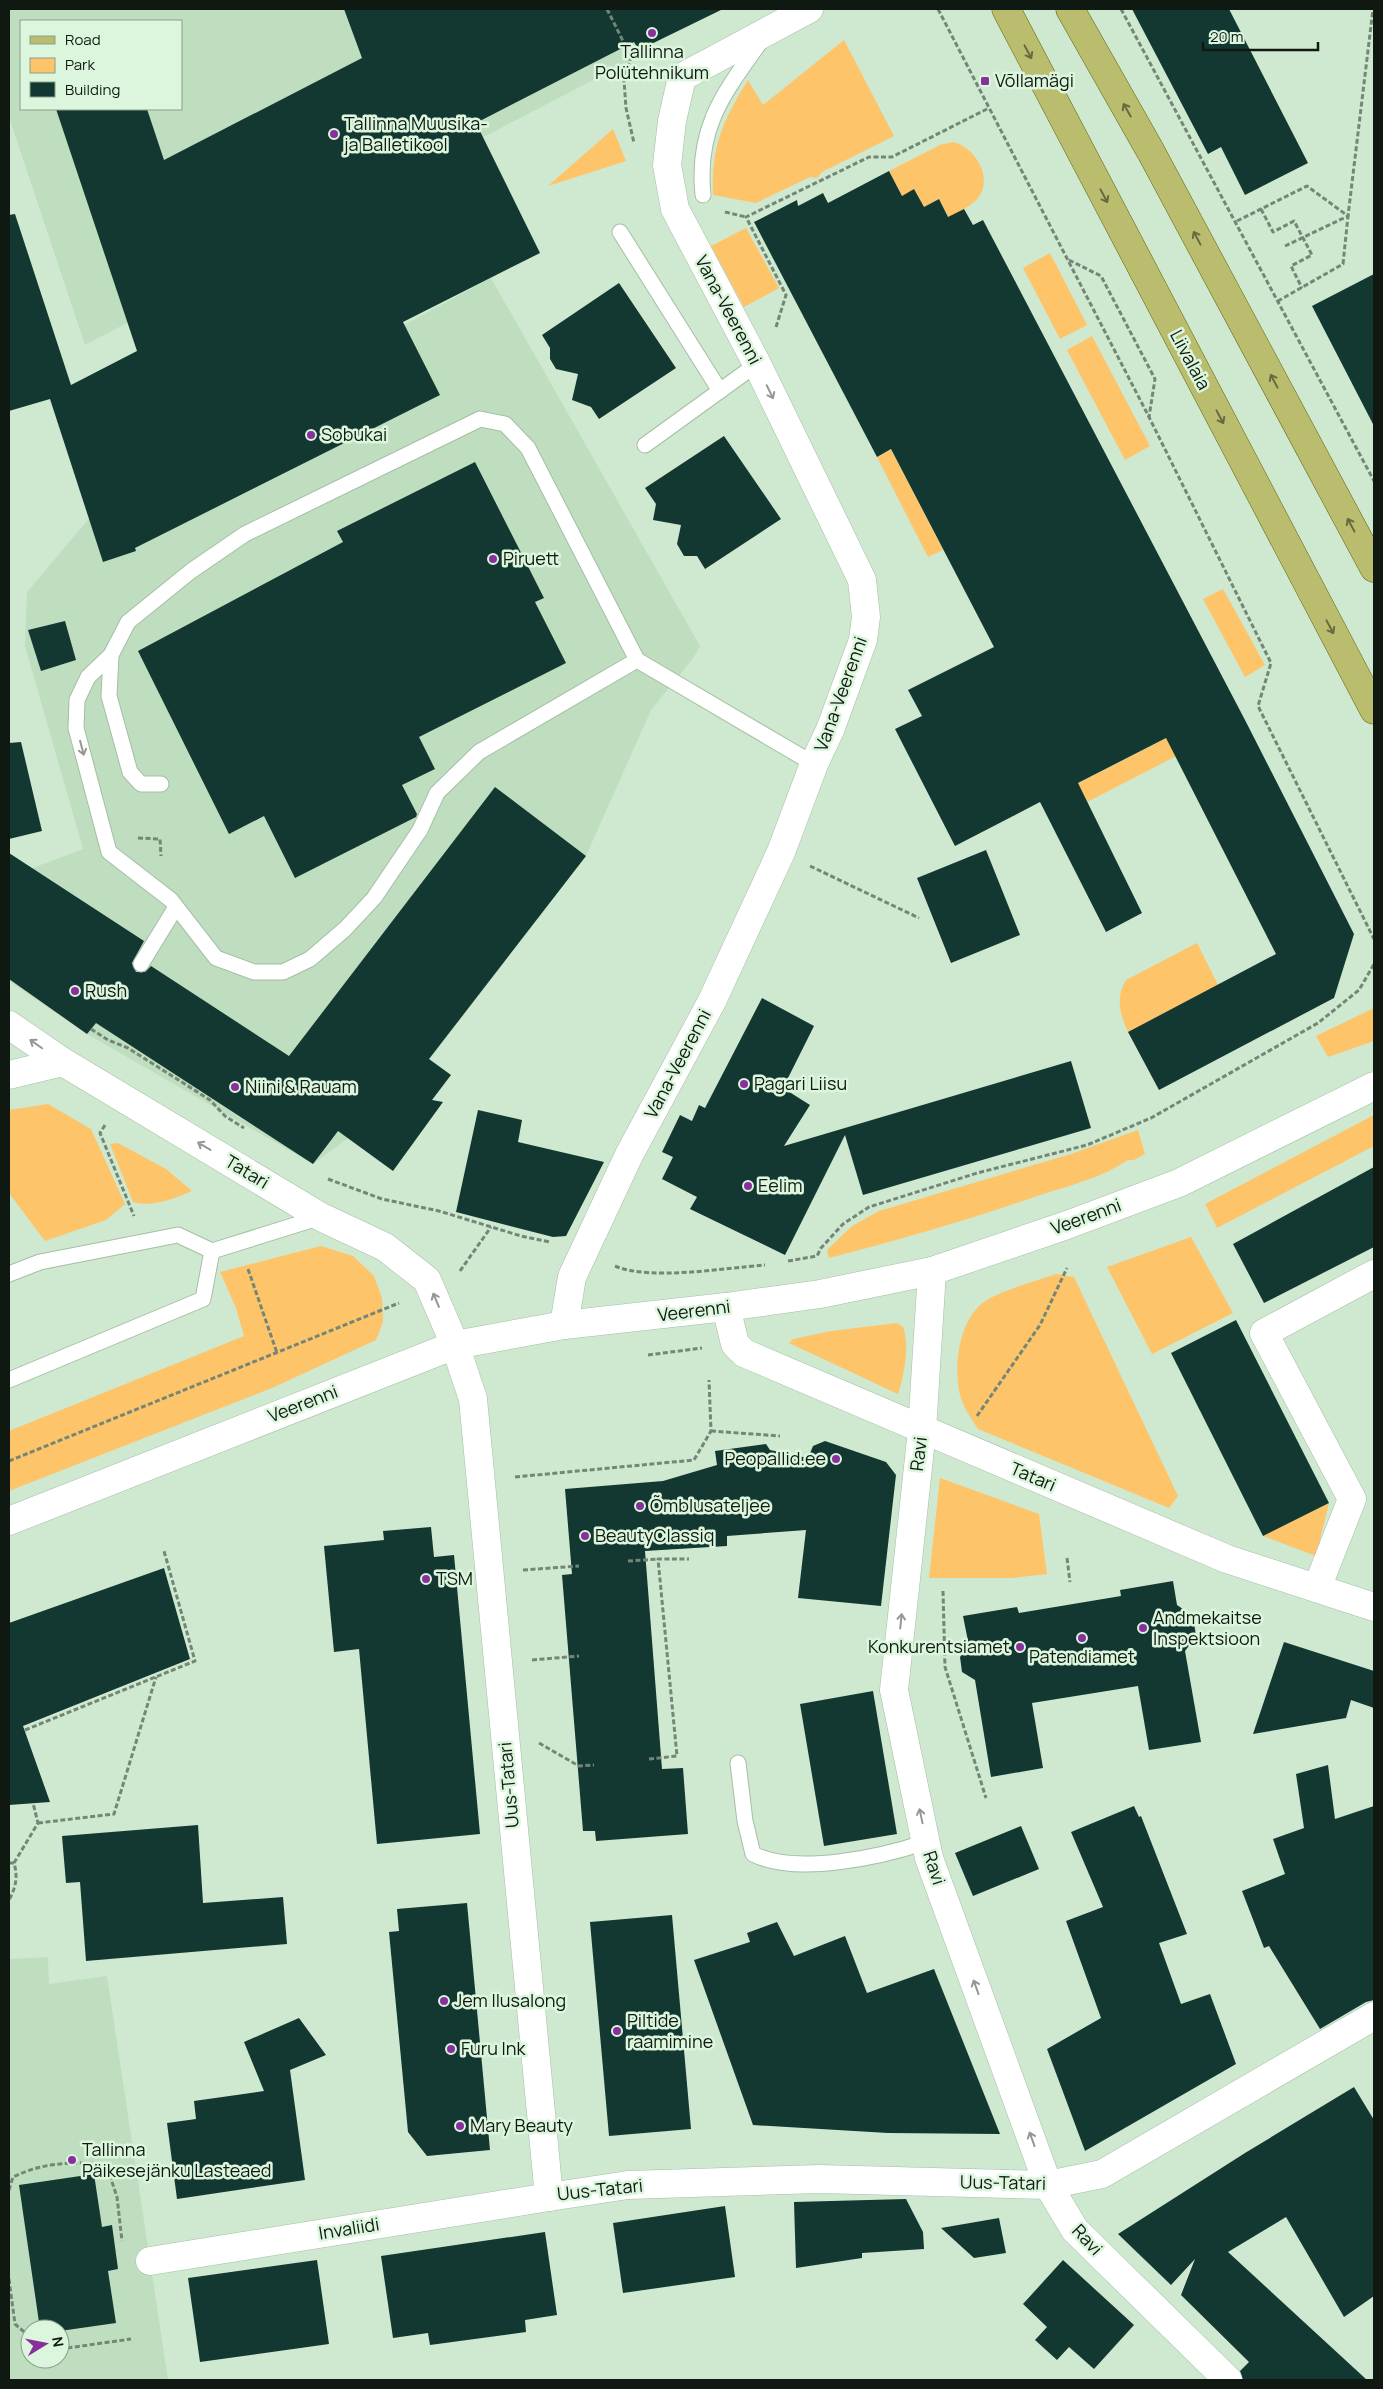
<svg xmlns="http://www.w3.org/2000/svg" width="1383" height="2389" viewBox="0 0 1383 2389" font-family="Manrope,sans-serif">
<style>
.built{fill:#bedebf;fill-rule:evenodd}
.green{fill:#fec469}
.building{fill:#133832}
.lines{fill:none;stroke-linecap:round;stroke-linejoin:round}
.service-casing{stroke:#a5bea6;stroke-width:17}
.minor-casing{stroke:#a5bea6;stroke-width:29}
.tertiary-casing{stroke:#a5bea6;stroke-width:29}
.primary-casing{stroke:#61660f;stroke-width:29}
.path{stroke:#748675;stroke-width:3;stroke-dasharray:5 2.5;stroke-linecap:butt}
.service{stroke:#fff;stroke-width:15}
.minor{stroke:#fff;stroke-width:28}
.tertiary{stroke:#fff;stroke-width:28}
.primary{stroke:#babc6e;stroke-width:28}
.oneway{stroke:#656a40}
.oneway2{stroke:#939894}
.poi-dot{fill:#882f9c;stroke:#dcf6dd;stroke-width:2}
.labels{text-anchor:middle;stroke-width:5;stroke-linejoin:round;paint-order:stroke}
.poi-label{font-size:18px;fill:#101911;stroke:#dcf6dd;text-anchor:start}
.street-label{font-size:18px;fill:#101911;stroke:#dcf6dd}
</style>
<rect width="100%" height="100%" fill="#cfe9d0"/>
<!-- built -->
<g class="built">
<path d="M 9,9 L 616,9 L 635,44 L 618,9 L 690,9 L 684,12 L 690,25 L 639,50 L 641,55 L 85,345 L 9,117 ZM 21,21 L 181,21 L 181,109 L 21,109 Z"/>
<path d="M 491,278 L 700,646 L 694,657 L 651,710 L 586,856 L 397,1102 L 313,1164 L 87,1034 L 9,981 L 9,877 L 83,849 L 25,646 L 27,592 L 126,475 Z"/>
<path d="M 48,1957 L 49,1984 L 107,1976 L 168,2380 L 9,2380 L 9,1959 ZM 30,2329 L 60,2329 L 60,2359 L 30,2359 Z"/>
</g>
<!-- green -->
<g class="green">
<path d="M 844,40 L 894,136 L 822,172 L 817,178 L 810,177 L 756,203 L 713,195 C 711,147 723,120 748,80 L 763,105 Z"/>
<path d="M 613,129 L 626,161 L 548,186 Z"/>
<path d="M 953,142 C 975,147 994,178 978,198 C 970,207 958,212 948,217 L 939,199 L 924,207 L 902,196 L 889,171 L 940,145 Z"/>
<path d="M 746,228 L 779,288 L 744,307 L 711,246 Z"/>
<path d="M 1050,253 L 1087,325 L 1060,339 L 1023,268 Z"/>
<path d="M 1092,336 L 1150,446 L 1125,460 L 1067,350 Z"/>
<path d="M 891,449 L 943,550 L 928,557 L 877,457 Z"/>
<path d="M 1223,589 L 1265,665 L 1245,677 L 1203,599 Z"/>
<path d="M 1176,733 L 1186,751 L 1087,802 L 1077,784 Z"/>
<path d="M 1197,943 L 1218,985 L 1128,1032 C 1120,1014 1115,998 1126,980 Z"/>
<path d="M 1374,1008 L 1374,1041 L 1328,1057 L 1316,1036 Z"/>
<path d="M 48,1104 L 91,1129 L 125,1204 L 106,1220 L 45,1241 L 9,1193 L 9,1110 Z"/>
<path d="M 1374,1115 L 1374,1146 L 1217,1228 L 1205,1204 Z"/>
<path d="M 1138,1130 L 1145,1154 L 1134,1160 L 1128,1160 C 1103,1177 1069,1186 1040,1195 C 971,1219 900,1240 829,1258 L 827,1250 L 852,1226 L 879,1211 L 1071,1154 Z"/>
<path d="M 118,1143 L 166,1169 L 192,1191 C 175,1198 152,1208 133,1202 L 110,1144 Z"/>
<path d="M 1191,1237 L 1233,1313 L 1152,1354 L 1107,1267 Z"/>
<path d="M 321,1246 L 353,1256 L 374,1276 L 382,1298 L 383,1322 L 376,1340 L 272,1388 L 9,1491 L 9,1431 L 244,1336 L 236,1308 L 220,1272 Z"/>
<path d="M 1056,1274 L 1074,1277 L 1178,1496 L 1169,1508 L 978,1429 C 971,1418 963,1407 960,1395 C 953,1365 959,1317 987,1300 C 1008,1288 1034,1282 1056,1274 Z"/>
<path d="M 897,1323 L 903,1327 C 910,1346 904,1375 898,1394 L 789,1343 L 793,1339 L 831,1331 Z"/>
<path d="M 940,1478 L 1039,1514 L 1047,1574 L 1012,1578 L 929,1578 Z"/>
<path d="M 1329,1503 L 1316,1556 L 1263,1536 Z"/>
</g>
<!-- building -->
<g class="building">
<path d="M 344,9 L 723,9 L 639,50 L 634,42 L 476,123 L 540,253 L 403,322 L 440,395 L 135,548 L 136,551 L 103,562 L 50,399 L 9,411 L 9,215 L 15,214 L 71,385 L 137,351 L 56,109 L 147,109 L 164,160 L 362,58 Z"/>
<path d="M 1132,9 L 1229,9 L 1308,163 L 1245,195 L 1221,147 L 1208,154 Z"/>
<path d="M 889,171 L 902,196 L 914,189 L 924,207 L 939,199 L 948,217 L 964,209 L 973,225 L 983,220 L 1245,720 L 1354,934 L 1334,998 L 1159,1090 L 1128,1032 L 1276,954 L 1166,738 L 1078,783 L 1142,913 L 1106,932 L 1040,802 L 955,846 L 895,729 L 922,716 L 908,690 L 994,647 L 891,449 L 877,457 L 754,222 L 797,200 L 798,206 L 823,193 L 828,203 Z"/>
<path d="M 1374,274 L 1374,426 L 1312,306 Z"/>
<path d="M 619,283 L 676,368 L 599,419 L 591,407 L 572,400 L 578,374 L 556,369 L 550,359 L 550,348 L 542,335 Z"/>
<path d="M 724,436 L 781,519 L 705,569 L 697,556 L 684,556 L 677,544 L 681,525 L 653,520 L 656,504 L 645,488 Z"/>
<path d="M 475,462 L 544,598 L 535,602 L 566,663 L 419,737 L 435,769 L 402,785 L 417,814 L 416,817 L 295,878 L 264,816 L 229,834 L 138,651 L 343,542 L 337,531 Z"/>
<path d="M 65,621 L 76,660 L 41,671 L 28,630 Z"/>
<path d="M 21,742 L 42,831 L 9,839 L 9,743 Z"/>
<path d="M 495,787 L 586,856 L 429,1059 L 451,1075 L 432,1100 L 443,1102 L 393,1171 L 338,1131 L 313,1164 L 96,1023 L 87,1034 L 9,979 L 9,853 L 144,941 L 132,963 L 136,972 L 145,972 L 151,966 L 289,1056 Z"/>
<path d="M 986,850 L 1020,935 L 951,963 L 917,878 Z"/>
<path d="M 762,998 L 814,1026 L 783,1088 L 810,1105 L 784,1146 L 1071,1061 L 1091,1128 L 863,1195 L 845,1135 L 785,1255 L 690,1209 L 697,1197 L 662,1179 L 673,1157 L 662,1152 L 680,1115 L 692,1121 L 699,1105 L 705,1108 Z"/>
<path d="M 478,1110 L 522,1120 L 518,1142 L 604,1162 L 566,1236 L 553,1237 L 456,1212 Z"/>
<path d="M 1374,1167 L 1374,1247 L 1264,1303 L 1233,1244 Z"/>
<path d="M 1236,1320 L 1329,1503 L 1263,1536 L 1171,1353 Z"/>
<path d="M 825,1441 L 886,1462 L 896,1475 L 881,1606 L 798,1598 L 806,1530 L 727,1536 L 727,1546 L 645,1551 L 662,1769 L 683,1768 L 688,1834 L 596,1841 L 595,1831 L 583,1831 L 562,1575 L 572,1574 L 565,1489 L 663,1481 L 717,1465 L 715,1451 L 766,1444 L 770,1450 L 808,1458 L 813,1446 Z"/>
<path d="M 431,1527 L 434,1557 L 454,1555 L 480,1834 L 377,1844 L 359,1649 L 334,1652 L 324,1546 L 384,1540 L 383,1531 Z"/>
<path d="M 164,1568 L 190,1659 L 23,1726 L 50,1802 L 9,1805 L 9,1623 Z"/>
<path d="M 1173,1581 L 1177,1605 L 1193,1616 L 1196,1636 L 1185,1651 L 1201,1742 L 1149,1750 L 1138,1686 L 1032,1703 L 1043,1768 L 991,1777 L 975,1680 L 962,1672 L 960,1657 L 969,1646 L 963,1616 L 1017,1607 L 1019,1613 L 1121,1596 L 1120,1590 Z"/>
<path d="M 1284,1642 L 1374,1671 L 1374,1708 L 1351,1700 L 1346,1718 L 1253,1734 Z"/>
<path d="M 873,1691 L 897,1834 L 824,1846 L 800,1704 Z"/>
<path d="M 1328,1765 L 1335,1819 L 1374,1806 L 1374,2000 L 1366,2002 L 1320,2029 L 1269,1946 L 1264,1948 L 1242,1891 L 1285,1874 L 1273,1839 L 1304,1828 L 1296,1774 Z"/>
<path d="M 1134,1806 L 1139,1817 L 1141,1816 L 1187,1934 L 1159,1943 L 1181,2004 L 1210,1994 L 1236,2064 L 1085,2151 L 1047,2049 L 1101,2018 L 1066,1921 L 1103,1907 L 1071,1832 Z"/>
<path d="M 198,1825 L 203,1903 L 283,1897 L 287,1944 L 86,1961 L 80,1882 L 66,1883 L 62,1836 Z"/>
<path d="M 1021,1826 L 1039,1869 L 973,1896 L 955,1853 Z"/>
<path d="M 467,1903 L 490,2150 L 427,2156 L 408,2132 L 389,1932 L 399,1931 L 397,1909 Z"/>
<path d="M 672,1915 L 691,2129 L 609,2136 L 590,1922 Z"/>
<path d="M 777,1922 L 794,1956 L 845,1936 L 867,1993 L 934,1969 L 1000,2134 L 888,2133 L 753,2125 L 694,1960 L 750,1942 L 747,1933 Z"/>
<path d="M 299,2018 L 326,2055 L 290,2070 L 305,2180 L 177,2199 L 167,2123 L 196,2119 L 194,2101 L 264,2091 L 244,2042 Z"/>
<path d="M 1354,2087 L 1374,2120 L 1374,2296 L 1344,2317 L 1286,2217 L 1228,2252 L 1367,2380 L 1243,2380 L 1240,2371 L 1249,2362 L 1181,2295 L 1195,2259 L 1171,2285 L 1118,2234 L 1245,2153 Z"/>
<path d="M 94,2174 L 102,2227 L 112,2225 L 118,2269 L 108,2271 L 116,2323 L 60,2331 L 60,2329 L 40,2329 L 19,2185 Z"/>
<path d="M 906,2199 L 923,2232 L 924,2249 L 862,2253 L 862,2258 L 796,2268 L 794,2202 Z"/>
<path d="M 725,2206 L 735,2277 L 623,2293 L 613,2223 Z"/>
<path d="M 999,2218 L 1006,2253 L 974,2258 L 941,2228 Z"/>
<path d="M 545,2232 L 557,2315 L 525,2320 L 526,2332 L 430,2345 L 428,2333 L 393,2338 L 381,2256 Z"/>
<path d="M 317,2260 L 329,2344 L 200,2362 L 188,2278 Z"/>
<path d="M 1063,2260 L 1134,2325 L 1094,2369 L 1069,2347 L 1057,2360 L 1035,2340 L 1047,2327 L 1023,2304 Z"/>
</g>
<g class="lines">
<!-- service casing -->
<g class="service-casing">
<g id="service">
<path d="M 703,195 C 696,127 724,93 761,41"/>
<path d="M 620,232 L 720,391"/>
<path d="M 645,445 L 757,364"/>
<path d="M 111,655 L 109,696 L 130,772 L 141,784 L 161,784"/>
<path d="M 637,660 L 479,752 L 437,793 L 420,830 L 374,898 L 345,929 L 310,959 L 283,972 L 254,972 L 216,958 L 171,900 L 109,852 L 76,728 L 77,700 L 88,677 L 111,655 L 128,622 L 191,571 L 245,534 L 480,419 L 505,424 L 528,448 L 637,660 L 814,764"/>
<path d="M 141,964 L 176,907"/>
<path d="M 9,1274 L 40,1262 L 178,1235 L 212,1251 L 321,1217"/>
<path d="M 9,1380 L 203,1299 L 212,1251"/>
<path d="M 738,1763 L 745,1821 L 753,1854 C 796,1876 881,1857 926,1842"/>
</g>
</g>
<!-- minor casing -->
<g class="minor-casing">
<g id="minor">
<path d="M 9,1025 L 63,1062"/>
<path d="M 932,1271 L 922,1430 L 894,1690 L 929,1858 L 1048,2185 L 1075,2230 L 1228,2380"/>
<path d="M 726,1307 L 735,1344 L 744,1353 L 1227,1559 L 1374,1607"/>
<path d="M 564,1325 L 572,1277 L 629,1155 L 712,1001 L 781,852 L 814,764 L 830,730 L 863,640 L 866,617 L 862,580 L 757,364 L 675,209 L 667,165 L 672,121 L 682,77 L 809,9"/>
<path d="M 455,1345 L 473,1399 L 549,2197 L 628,2185 L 819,2179 L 1048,2185 L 1102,2174 L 1374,2016"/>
<path d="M 1317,1588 L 1352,1499 L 1264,1333 L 1374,1274"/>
<path d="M 150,2261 L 549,2197"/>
</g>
</g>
<!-- tertiary casing -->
<g class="tertiary-casing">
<g id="tertiary">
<path d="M 9,1075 L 63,1062 L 321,1217 L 385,1247 L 427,1280 L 455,1345"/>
<path d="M 9,1521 L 455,1345 L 564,1325 L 726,1307 L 820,1294 L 932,1271 L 1067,1225 L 1179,1183 L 1374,1086"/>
</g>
</g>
<!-- primary casing -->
<g class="primary-casing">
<g id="primary">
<path d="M 1006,9 L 1374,710"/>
<path d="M 1070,9 L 1151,152 L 1374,568"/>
</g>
</g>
<!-- path -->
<g class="path">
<path d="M 607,9 L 631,57 L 624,80 L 626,108 L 634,143"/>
<path d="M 938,9 L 1149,417 L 1271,663 L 1258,706 L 1374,939"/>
<path d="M 1121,9 L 1374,481"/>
<path d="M 1261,209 L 1273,232 L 1294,221 L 1312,255 L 1291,266 L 1302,288"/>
<path d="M 725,212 L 746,217"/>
<path d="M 1237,221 L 1307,186 L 1348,216 L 1343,264 L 1278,301"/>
<path d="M 1285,246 L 1348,216 L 1373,9"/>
<path d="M 1069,260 L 1101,276 L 1155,379 L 1149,417"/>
<path d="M 776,327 L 786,295 L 746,217 L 869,157 L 892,157 L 989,108"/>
<path d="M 138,838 L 160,839 L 161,856"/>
<path d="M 810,866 L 919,918"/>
<path d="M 91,1029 L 108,1040 L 128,1048 L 210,1100 L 225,1116 L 244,1128"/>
<path d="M 105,1125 L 100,1133 L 134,1216"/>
<path d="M 328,1179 L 382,1199 L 439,1211 L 521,1236 L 550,1242"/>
<path d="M 788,1261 L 817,1256 L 821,1248 L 843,1224 L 869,1207 L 977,1173 L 1087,1145 L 1151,1118 L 1318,1023 L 1359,990 L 1374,964"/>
<path d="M 615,1266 C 650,1281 725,1268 765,1265"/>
<path d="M 248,1269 L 277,1353"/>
<path d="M 460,1271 L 491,1227"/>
<path d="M 648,1355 L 702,1348"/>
<path d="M 977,1416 L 1040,1325 L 1067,1268"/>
<path d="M 711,1431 L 780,1436"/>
<path d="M 9,1461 L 399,1303"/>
<path d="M 515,1477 L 694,1460 L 711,1431 L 709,1380"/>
<path d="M 1067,1558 L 1070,1582"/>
<path d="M 628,1561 L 658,1559"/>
<path d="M 523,1570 L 579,1566"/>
<path d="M 943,1591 L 945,1667 L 986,1798"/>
<path d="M 532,1660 L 579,1656"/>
<path d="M 25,1730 L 195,1661 L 164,1551"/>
<path d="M 539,1743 L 579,1766 L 594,1765"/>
<path d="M 649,1759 L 677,1756 L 658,1559 L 689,1559"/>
<path d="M 38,1823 L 114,1814 L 156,1677"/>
<path d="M 9,1863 L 14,1863 C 18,1877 16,1887 9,1900"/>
<path d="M 14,1863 L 38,1823 L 33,1803"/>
<path d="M 9,2190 L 13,2177 C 44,2162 71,2162 106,2164 L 117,2197 L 122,2241"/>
<path d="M 9,2279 L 15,2324 L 30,2337"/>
<path d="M 60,2349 L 131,2339"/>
</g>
<!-- service -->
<use href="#service" class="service"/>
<!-- minor -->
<use href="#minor" class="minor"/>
<!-- tertiary -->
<use href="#tertiary" class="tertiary"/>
<!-- primary -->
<use href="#primary" class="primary"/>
</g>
<!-- one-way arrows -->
<defs><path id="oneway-shaft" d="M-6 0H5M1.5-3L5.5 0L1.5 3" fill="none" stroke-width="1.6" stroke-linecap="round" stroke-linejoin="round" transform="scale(1.25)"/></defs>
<g class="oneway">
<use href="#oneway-shaft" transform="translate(1028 52) rotate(62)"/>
<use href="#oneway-shaft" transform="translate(1127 110) rotate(-120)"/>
<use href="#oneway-shaft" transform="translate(1104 196) rotate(62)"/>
<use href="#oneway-shaft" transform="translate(1197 238) rotate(-118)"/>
<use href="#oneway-shaft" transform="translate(1274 381) rotate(-118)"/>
<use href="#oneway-shaft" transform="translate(1220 417) rotate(62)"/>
<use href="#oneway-shaft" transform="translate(1351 525) rotate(-118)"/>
<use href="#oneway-shaft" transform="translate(1330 627) rotate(62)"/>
</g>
<g class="oneway2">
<use href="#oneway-shaft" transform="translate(770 392) rotate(64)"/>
<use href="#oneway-shaft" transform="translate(82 748) rotate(75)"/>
<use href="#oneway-shaft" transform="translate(36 1044) rotate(-145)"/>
<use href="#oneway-shaft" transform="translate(204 1146) rotate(-149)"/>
<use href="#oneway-shaft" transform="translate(436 1300) rotate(-113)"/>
<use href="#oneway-shaft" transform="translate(901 1621) rotate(-84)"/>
<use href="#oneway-shaft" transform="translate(921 1816) rotate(-102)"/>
<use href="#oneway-shaft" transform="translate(976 1987) rotate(-110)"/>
<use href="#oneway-shaft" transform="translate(1032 2139) rotate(-110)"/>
</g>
<!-- markers -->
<g class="poi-dot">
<circle cx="652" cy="33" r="5"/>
<rect x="980" y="76" width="10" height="10" rx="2.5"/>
<circle cx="334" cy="134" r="5"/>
<circle cx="311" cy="435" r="5"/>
<circle cx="493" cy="559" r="5"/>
<circle cx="75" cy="991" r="5"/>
<circle cx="744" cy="1084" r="5"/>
<circle cx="235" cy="1087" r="5"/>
<circle cx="748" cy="1186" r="5"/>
<circle cx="836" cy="1459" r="5"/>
<circle cx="640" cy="1506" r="5"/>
<circle cx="585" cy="1536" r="5"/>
<circle cx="426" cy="1579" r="5"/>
<circle cx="1143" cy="1628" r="5"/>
<circle cx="1082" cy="1638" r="5"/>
<circle cx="1020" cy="1647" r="5"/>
<circle cx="444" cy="2001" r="5"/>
<circle cx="617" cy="2031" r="5"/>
<circle cx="451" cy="2049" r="5"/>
<circle cx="460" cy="2126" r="5"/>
<circle cx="72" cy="2160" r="5"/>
</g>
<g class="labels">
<!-- poi labels -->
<g class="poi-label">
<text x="652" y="58" text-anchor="middle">Tallinna<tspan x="652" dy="21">Polütehnikum</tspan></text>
<text x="995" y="87">Võllamägi</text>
<text x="344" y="130">Tallinna Muusika-<tspan x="344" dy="21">ja Balletikool</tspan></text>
<text x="321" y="441">Sobukai</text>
<text x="503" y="565">Piruett</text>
<text x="85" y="997">Rush</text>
<text x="754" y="1090">Pagari Liisu</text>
<text x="245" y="1093">Niini &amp; Rauam</text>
<text x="758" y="1192">Eelim</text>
<text x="826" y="1465" text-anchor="end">Peopallid.ee</text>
<text x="650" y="1512">Õmblusateljee</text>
<text x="595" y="1542">BeautyClassiq</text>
<text x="436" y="1585">TSM</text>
<text x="1153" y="1624">Andmekaitse<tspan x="1153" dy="21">Inspektsioon</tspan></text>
<text x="1010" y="1653" text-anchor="end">Konkurentsiamet</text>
<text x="1082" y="1663" text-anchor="middle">Patendiamet</text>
<text x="454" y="2007">Jem Ilusalong</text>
<text x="627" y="2027">Piltide<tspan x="627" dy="21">raamimine</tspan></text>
<text x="461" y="2055">Furu Ink</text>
<text x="470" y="2132">Mary Beauty</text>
<text x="82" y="2156">Tallinna<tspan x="82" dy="21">Päikesejänku Lasteaed</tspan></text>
</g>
<!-- street labels -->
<g class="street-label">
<text transform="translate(728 310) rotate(62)" y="6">Vana-Veerenni</text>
<text transform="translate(1190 360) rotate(62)" y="6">Liivalaia</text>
<text transform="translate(841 694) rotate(-70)" y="6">Vana-Veerenni</text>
<text transform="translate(678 1064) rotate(-62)" y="6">Vana-Veerenni</text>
<text transform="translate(247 1172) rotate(31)" y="6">Tatari</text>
<text transform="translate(1086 1217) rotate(-20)" y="6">Veerenni</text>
<text transform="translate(694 1311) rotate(-7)" y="6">Veerenni</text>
<text transform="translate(303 1404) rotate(-21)" y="6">Veerenni</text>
<text transform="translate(919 1454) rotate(-83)" y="6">Ravi</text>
<text transform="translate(1033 1477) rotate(23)" y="6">Tatari</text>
<text transform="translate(509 1785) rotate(-95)" y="6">Uus-Tatari</text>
<text transform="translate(934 1868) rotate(72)" y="6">Ravi</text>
<text transform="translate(1003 2183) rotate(1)" y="6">Uus-Tatari</text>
<text transform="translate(600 2190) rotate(-6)" y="6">Uus-Tatari</text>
<text transform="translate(349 2229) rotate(-9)" y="6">Invaliidi</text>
<text transform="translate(1087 2240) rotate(47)" y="6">Ravi</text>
</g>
</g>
<!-- border -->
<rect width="1383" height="2389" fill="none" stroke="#101911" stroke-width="20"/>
<!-- legend -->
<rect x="20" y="20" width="162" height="90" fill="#dcf6dd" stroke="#8a9e8b"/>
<rect x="30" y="36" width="25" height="8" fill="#babc6e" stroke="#8a9e8b"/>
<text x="65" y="45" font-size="15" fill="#101911">Road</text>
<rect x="30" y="58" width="25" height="15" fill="#fec469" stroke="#8a9e8b"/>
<text x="65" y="70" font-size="15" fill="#101911">Park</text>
<rect x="30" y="82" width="25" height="15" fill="#133832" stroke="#8a9e8b"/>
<text x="65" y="95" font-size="15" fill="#101911">Building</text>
<!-- north arrow -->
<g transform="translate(45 2344) rotate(80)"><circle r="24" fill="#dcf6dd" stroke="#8a9e8b"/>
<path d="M0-4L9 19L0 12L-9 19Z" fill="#882f9c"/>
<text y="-8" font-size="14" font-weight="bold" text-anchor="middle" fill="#101911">N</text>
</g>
<!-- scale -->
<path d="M1203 42v8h115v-8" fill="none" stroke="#101911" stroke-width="2.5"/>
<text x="1210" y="42" font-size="15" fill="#101911" stroke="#dcf6dd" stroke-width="4" paint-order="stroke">20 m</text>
</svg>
